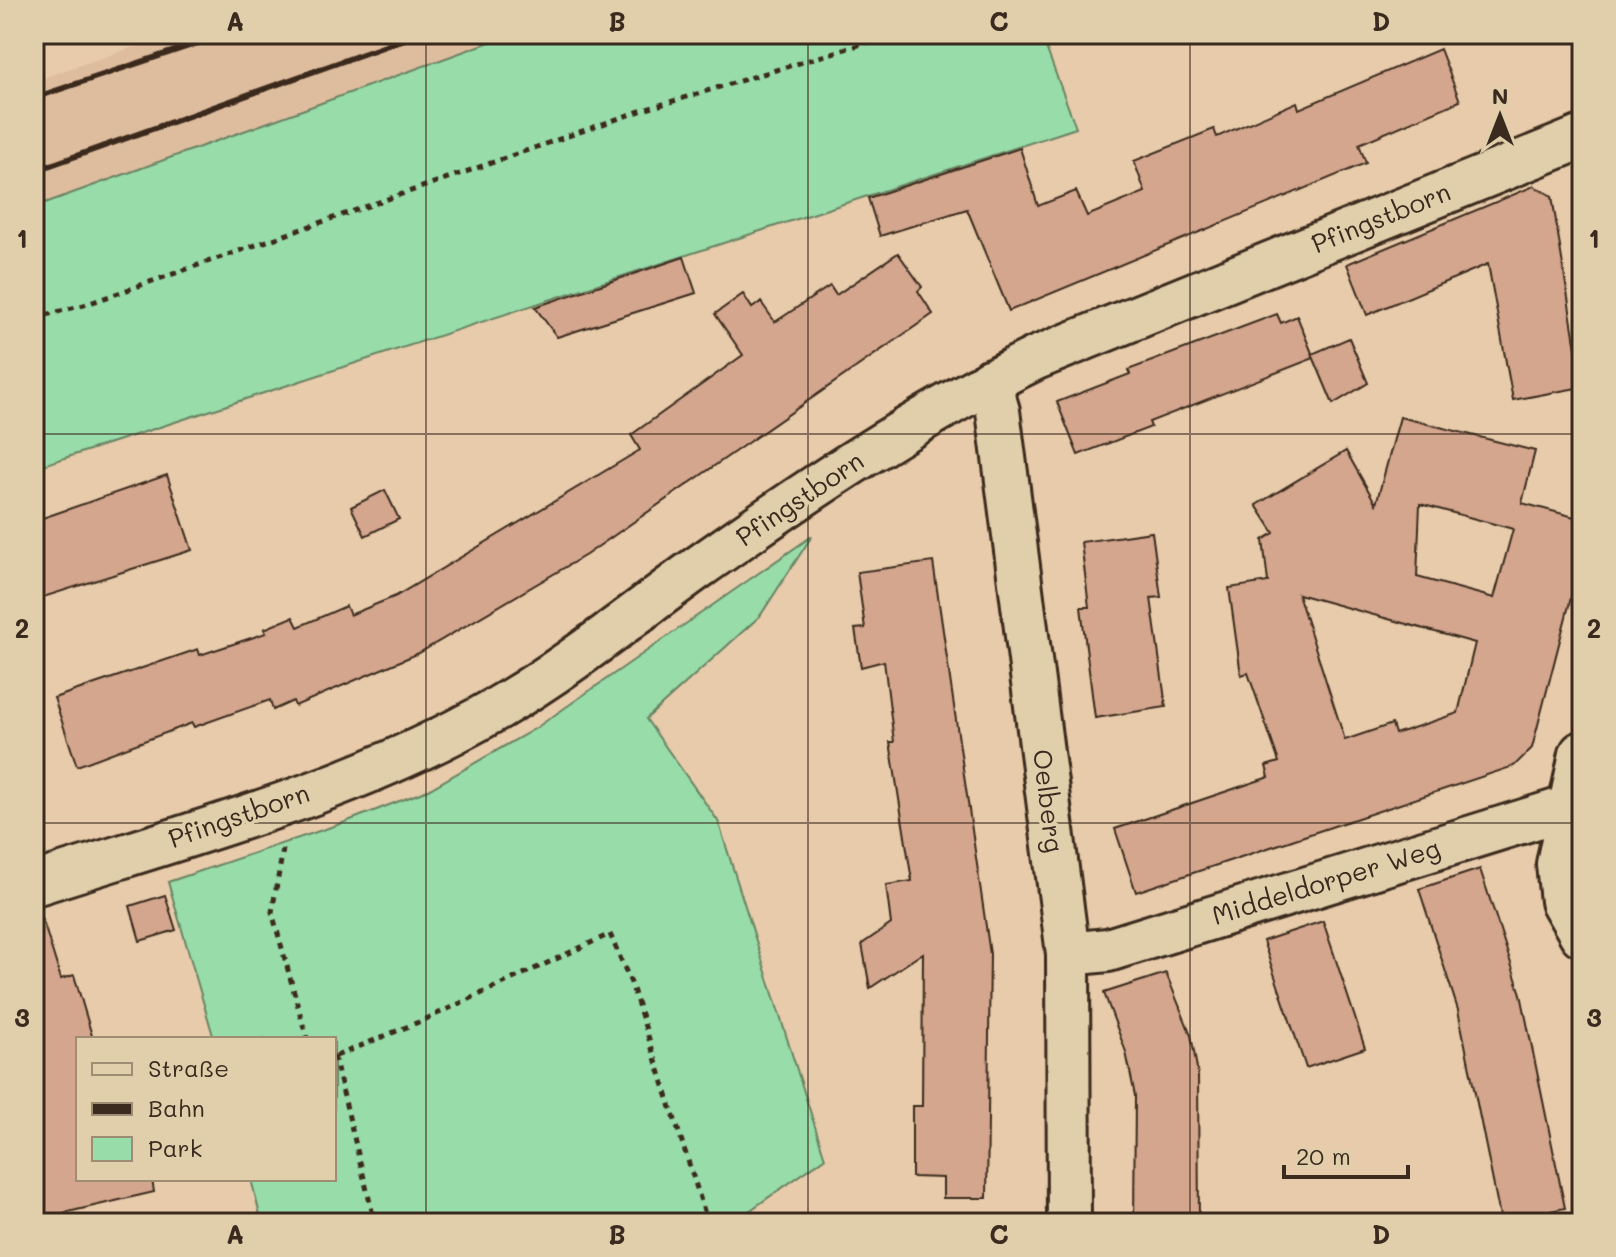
<svg xmlns="http://www.w3.org/2000/svg" width="1616" height="1257" viewBox="0 0 1616 1257" font-family="Mali,sans-serif">
<style>
.built{fill:#debd9e}
.green{fill:#97dca9;stroke:#698364;stroke-width:2}
.building{fill:#d3a68d;stroke:#3b2a1e;stroke-width:2;fill-rule:evenodd}
.lines{fill:none;stroke-linecap:round;stroke-linejoin:round}
.street-casing{stroke:#3b2a1e;stroke-width:48}
.secondary-casing{stroke:#3b2a1e;stroke-width:50}
.path{stroke:#3b2a1e;stroke-width:5;stroke-dasharray:6 6;stroke-linecap:butt}
.street{stroke:#e1cfac;stroke-width:42}
.secondary{stroke:#e1cfac;stroke-width:44}
.rail{stroke:#3b2a1e;stroke-width:6}
.grid{fill:none;stroke:#3b2a1e;stroke-width:2;stroke-opacity:0.55}
.labels{text-anchor:middle;stroke-width:7;stroke-linejoin:round;paint-order:stroke}
.street-label{font-size:26px;fill:#3b2a1e;stroke:#e1cfac}
.neatline{fill:none;stroke:#3b2a1e;stroke-width:3}
.grid-label{font-size:26px;text-anchor:middle;font-weight:bold;fill:#3b2a1e}
</style>
<rect width="100%" height="100%" fill="#e7cbaa"/>
<filter id="ink" filterUnits="userSpaceOnUse"><feTurbulence type="fractalNoise" baseFrequency=".0125" numOctaves="2"/><feDisplacementMap in="SourceGraphic" scale="16" xChannelSelector="R" yChannelSelector="G"/><feConvolveMatrix kernelMatrix="1 2 1 2 8 2 1 2 1" color-interpolation-filters="sRGB"/></filter>
<g filter="url(#ink)">
<!-- built -->
<path class="built" d="M 172,34 L 512,34 L 34,207 L 34,81 Z"/>
<!-- green -->
<g class="green">
<path d="M 512,34 L 1041,34 L 1076,128 L 34,468 L 34,207 Z"/>
<path d="M 812,536 L 760,616 L 646,719 L 718,821 L 825,1158 L 732,1223 L 262,1223 L 251,1179 L 334,1179 L 334,1039 L 214,1039 L 168,882 L 340,824 L 428,790 L 536,728 Z"/>
</g>
<!-- building -->
<g class="building">
<path d="M 1440,49 L 1460,101 L 1359,144 L 1366,163 L 1009,311 L 967,209 L 880,236 L 868,198 L 1020,148 L 1038,206 L 1076,191 L 1087,216 L 1145,192 L 1134,161 L 1214,129 L 1217,137 L 1297,102 L 1299,109 Z"/>
<path d="M 1534,186 L 1552,196 L 1582,387 L 1513,400 L 1488,264 L 1367,315 L 1347,264 Z"/>
<path d="M 898,253 L 922,287 L 918,291 L 933,314 L 586,555 L 419,653 L 295,706 L 293,701 L 273,710 L 270,700 L 194,727 L 192,723 L 77,766 L 54,698 L 198,649 L 200,655 L 266,633 L 264,629 L 293,617 L 298,627 L 346,606 L 350,615 L 396,596 L 640,450 L 631,435 L 743,355 L 715,314 L 743,294 L 752,308 L 761,302 L 775,322 L 830,286 L 836,295 Z"/>
<path d="M 684,257 L 696,293 L 557,337 L 535,307 Z"/>
<path d="M 1277,314 L 1281,323 L 1297,316 L 1314,358 L 1149,422 L 1151,427 L 1078,455 L 1057,402 L 1130,374 L 1128,370 Z"/>
<path d="M 1349,338 L 1368,383 L 1333,404 L 1312,354 Z"/>
<path d="M 1400,417 L 1535,451 L 1522,503 L 1582,519 L 1582,555 L 1532,748 L 1514,766 L 1136,892 L 1115,829 L 1269,777 L 1266,766 L 1279,762 L 1248,673 L 1241,675 L 1229,588 L 1268,582 L 1263,540 L 1274,533 L 1256,505 L 1346,451 L 1376,504 ZM 1420,504 L 1513,529 L 1494,598 L 1417,577 ZM 1298,594 L 1475,643 L 1458,713 L 1395,734 L 1392,724 L 1345,740 Z"/>
<path d="M 167,475 L 192,550 L 34,600 L 34,521 Z"/>
<path d="M 385,490 L 399,519 L 365,536 L 351,507 Z"/>
<path d="M 1152,532 L 1161,597 L 1151,598 L 1166,707 L 1095,718 L 1081,607 L 1089,607 L 1081,542 Z"/>
<path d="M 933,562 L 990,954 L 987,1198 L 943,1198 L 943,1178 L 912,1177 L 912,1106 L 922,1106 L 923,953 L 870,988 L 862,944 L 891,924 L 886,885 L 912,881 L 890,742 L 894,742 L 884,661 L 861,667 L 855,629 L 865,628 L 857,572 Z"/>
<path d="M 1480,869 L 1521,994 L 1565,1208 L 1501,1221 L 1458,1010 L 1419,889 Z"/>
<path d="M 165,895 L 176,930 L 140,941 L 130,906 Z"/>
<path d="M 42,918 L 61,979 L 74,975 L 93,1039 L 78,1039 L 78,1179 L 152,1179 L 154,1192 L 38,1219 L 34,1202 L 34,919 Z"/>
<path d="M 1323,921 L 1365,1048 L 1306,1068 L 1263,941 Z"/>
<path d="M 1166,973 L 1191,1035 L 1198,1074 L 1199,1223 L 1134,1223 L 1135,1096 L 1126,1052 L 1104,993 Z"/>
</g>
<g class="lines">
<!-- street casing -->
<g class="street-casing">
<g id="street">
<path d="M 989,381 L 998,411 L 1068,954 L 1069,1223"/>
<path d="M 34,884 C 190,834 356,791 498,708 C 567,668 631,616 696,569 C 805,492 916,417 1036,358 L 1582,137"/>
<path d="M 1068,954 L 1108,950 L 1582,803"/>
</g>
</g>
<!-- secondary casing -->
<g class="secondary-casing">
<path id="secondary" d="M 1582,754 L 1559,864 L 1563,901 L 1582,934"/>
</g>
<!-- path -->
<g class="path">
<path d="M 34,318 L 84,305 L 637,112 L 895,34"/>
<path d="M 283,849 L 272,912 L 307,1039"/>
<path d="M 334,1056 L 375,1223"/>
<path d="M 336,1056 L 426,1019 L 610,934 L 631,983 L 708,1223"/>
</g>
<!-- street -->
<use href="#street" class="street"/>
<!-- secondary -->
<use href="#secondary" class="secondary"/>
<!-- rail -->
<g class="rail">
<path d="M 34,98 L 225,34"/>
<path d="M 34,171 L 419,34"/>
</g>
</g>
</g>
<!-- grid -->
<path class="grid" d="M 426,34 L 426,1223M 808,34 L 808,1223M 1190,34 L 1190,1223M 34,434 L 1582,434M 34,823 L 1582,823"/>
<g class="labels">
<!-- street labels -->
<g class="street-label">
<text transform="translate(1381 218) rotate(-22)" y="9">Pfingstborn</text>
<text transform="translate(800 499) rotate(-34)" y="9">Pfingstborn</text>
<text transform="translate(1048 801) rotate(83)" y="9">Oelberg</text>
<text transform="translate(239 816) rotate(-19)" y="9">Pfingstborn</text>
<text transform="translate(1326 882) rotate(-17)" y="9">Middeldorper Weg</text>
</g>
</g>
<!-- margin -->
<rect width="1616" height="1257" fill="none" stroke="#e1cfac" stroke-width="88"/>
<!-- legend -->
<rect x="76" y="1037" width="260" height="144" fill="#e1cfac" stroke="#9f8d73" stroke-width="2"/>
<rect x="92" y="1063" width="40" height="12" fill="#e1cfac" stroke="#9f8d73" stroke-width="2"/>
<text x="148" y="1077" font-size="24" fill="#3b2a1e">Straße</text>
<rect x="92" y="1103" width="40" height="12" fill="#3b2a1e" stroke="#9f8d73" stroke-width="2"/>
<text x="148" y="1117" font-size="24" fill="#3b2a1e">Bahn</text>
<rect x="92" y="1137" width="40" height="24" fill="#97dca9" stroke="#9f8d73" stroke-width="2"/>
<text x="148" y="1157" font-size="24" fill="#3b2a1e">Park</text>
<!-- north arrow -->
<g transform="translate(1500 116)" stroke="#e1cfac" stroke-width="6" paint-order="stroke">
<path d="M0-6L14 30L0 20L-14 30Z" fill="#3b2a1e"/>
<text y="-12" font-size="22" font-weight="bold" text-anchor="middle" fill="#3b2a1e">N</text>
</g>
<!-- scale -->
<path d="M1284 1165v12h124v-12" fill="none" stroke="#3b2a1e" stroke-width="4"/>
<text x="1296" y="1165" font-size="24" fill="#3b2a1e" stroke="#e1cfac" stroke-width="6" paint-order="stroke">20 m</text>
<rect x="44" y="44" width="1528" height="1169" class="neatline"/>
<g class="grid-label">
<text x="235" y="31">A</text>
<text x="617" y="31">B</text>
<text x="999" y="31">C</text>
<text x="1381" y="31">D</text>
<text x="22" y="248">1</text>
<text x="1594" y="248">1</text>
<text x="22" y="638">2</text>
<text x="1594" y="638">2</text>
<text x="22" y="1027">3</text>
<text x="1594" y="1027">3</text>
<text x="235" y="1244">A</text>
<text x="617" y="1244">B</text>
<text x="999" y="1244">C</text>
<text x="1381" y="1244">D</text>
</g>
</svg>
